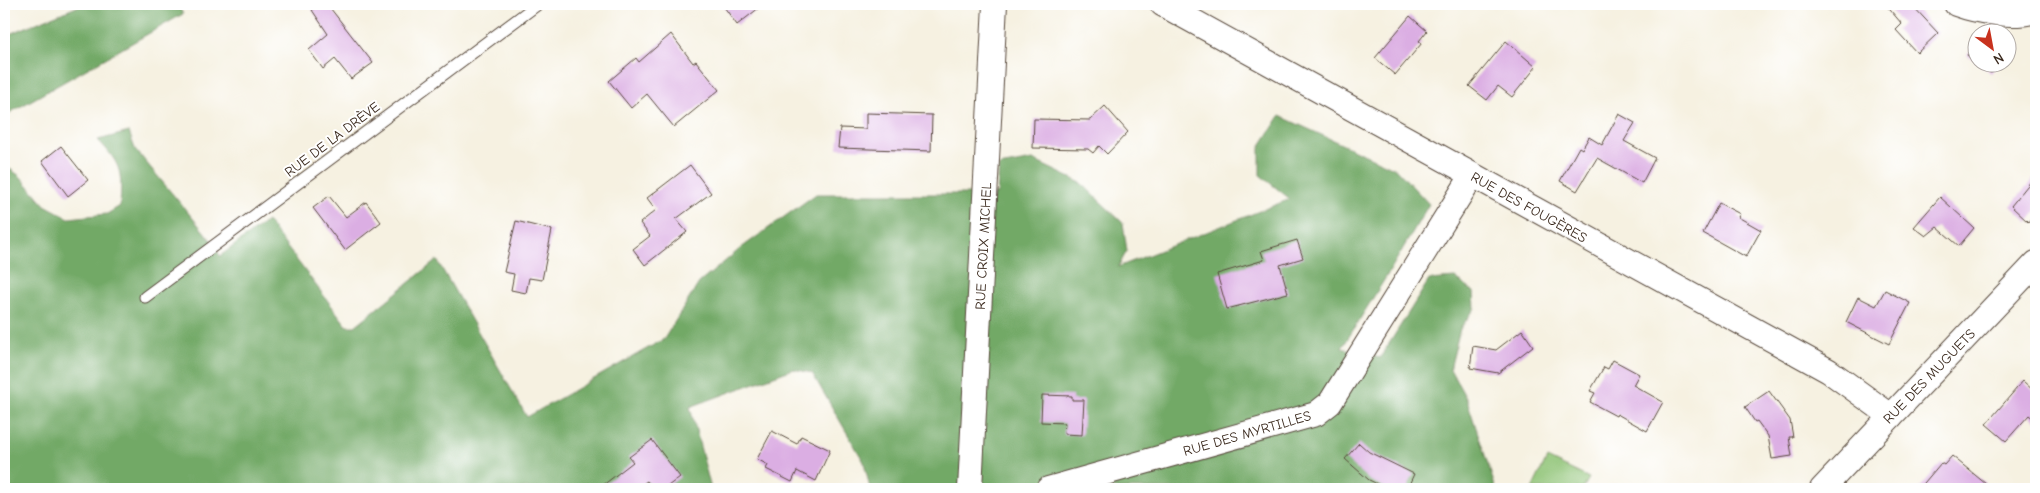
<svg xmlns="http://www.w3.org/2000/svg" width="2040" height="493" viewBox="0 0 2040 493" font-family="'Comic Neue',sans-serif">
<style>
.green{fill:#8ec375;stroke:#64764a}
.forest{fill:#72a966;stroke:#566a42}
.building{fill:#dbaee3}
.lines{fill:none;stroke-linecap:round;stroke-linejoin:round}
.service-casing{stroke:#57483b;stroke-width:13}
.minor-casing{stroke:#57483b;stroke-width:26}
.service{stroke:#fff;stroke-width:11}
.minor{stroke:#fff;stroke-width:24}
.labels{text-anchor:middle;stroke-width:4;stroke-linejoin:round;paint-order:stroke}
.street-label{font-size:14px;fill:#3b2a1e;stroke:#fff}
</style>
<rect width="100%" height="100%" fill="#fff"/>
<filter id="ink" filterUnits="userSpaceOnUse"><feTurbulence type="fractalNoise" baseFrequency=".02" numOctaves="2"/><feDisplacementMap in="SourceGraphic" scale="10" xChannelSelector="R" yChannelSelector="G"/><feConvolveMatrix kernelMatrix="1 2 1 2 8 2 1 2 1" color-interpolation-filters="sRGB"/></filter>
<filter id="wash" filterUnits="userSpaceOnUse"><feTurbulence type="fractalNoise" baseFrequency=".0096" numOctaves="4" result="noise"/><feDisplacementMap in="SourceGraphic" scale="20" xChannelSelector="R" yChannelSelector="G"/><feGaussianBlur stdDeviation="1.12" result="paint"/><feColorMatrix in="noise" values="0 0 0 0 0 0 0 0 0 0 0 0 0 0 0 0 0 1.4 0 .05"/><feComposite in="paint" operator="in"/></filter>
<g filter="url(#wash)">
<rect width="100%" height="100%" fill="#f6f1e1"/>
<!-- green -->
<path class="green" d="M 1547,458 L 1589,478 L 1583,489 L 1532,489 Z"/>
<!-- forest -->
<g class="forest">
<path d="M 84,4 L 177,4 L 183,14 L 4,116 L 4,36 Z"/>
<path d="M 1280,116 L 1396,169 L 1429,204 L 1391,269 L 1342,348 L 1380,358 L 1429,280 L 1455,278 L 1474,292 L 1475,308 L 1460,329 L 1450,369 L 1467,400 L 1496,489 L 870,489 L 864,462 L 812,373 L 793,369 L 690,407 L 711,489 L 419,489 L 414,483 L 406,489 L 4,489 L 4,165 L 20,176 L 45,205 L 69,218 L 107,214 L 120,206 C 122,172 122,165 98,140 L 129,132 L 135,149 L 211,240 L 220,256 L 267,221 L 347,326 L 355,326 L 437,260 L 527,417 L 664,339 L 699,283 L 741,248 L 816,194 L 997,194 L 999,166 L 1033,160 L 1081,183 L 1123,223 L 1127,251 L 1118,267 L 1290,199 L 1260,175 L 1260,147 Z"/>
</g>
<g id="blocks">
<!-- building -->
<g class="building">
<path d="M 320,4 L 327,4 L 373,63 L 351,79 L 335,59 L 323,69 L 309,50 L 328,34 L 312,10 Z"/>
<path d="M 722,4 L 764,4 L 737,25 Z"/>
<path d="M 1885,4 L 1911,4 L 1938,33 L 1917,53 L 1896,30 L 1902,24 Z"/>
<path d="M 1410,16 L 1427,31 L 1419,41 L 1422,43 L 1395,75 L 1375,58 Z"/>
<path d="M 671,34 L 693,63 L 696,61 L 719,90 L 674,127 L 647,94 L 631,108 L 609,81 L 636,58 L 639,62 Z"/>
<path d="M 1506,41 L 1536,67 L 1512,97 L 1498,86 L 1487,100 L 1469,86 Z"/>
<path d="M 1978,41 L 1978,62 L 1999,62 L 1991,73 L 1967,55 Z"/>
<path d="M 1105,106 L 1128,132 L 1107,154 L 1099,146 L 1093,153 L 1088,149 L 1033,148 L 1034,119 L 1090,120 Z"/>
<path d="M 866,113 L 932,115 L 931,151 L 838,148 L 840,128 L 866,129 Z"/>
<path d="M 1619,114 L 1635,123 L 1624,141 L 1655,158 L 1642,183 L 1597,158 L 1577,191 L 1560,181 L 1579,147 L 1582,149 L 1589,137 L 1602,145 Z"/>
<path d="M 61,146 L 88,180 L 68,196 L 42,161 Z"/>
<path d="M 690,165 L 711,193 L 676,219 L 687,232 L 645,265 L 633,249 L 650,236 L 640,223 L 656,210 L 647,198 Z"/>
<path d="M 2036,175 L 2036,212 L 2028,222 L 2011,206 Z"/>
<path d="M 329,196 L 346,217 L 366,202 L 381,222 L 345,250 L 313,208 Z"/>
<path d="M 1940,197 L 1974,228 L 1959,246 L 1937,227 L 1926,236 L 1914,227 Z"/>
<path d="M 1719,203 L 1740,214 L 1738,217 L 1761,230 L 1746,257 L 1703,233 Z"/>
<path d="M 516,221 L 552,230 L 542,280 L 529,278 L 526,293 L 511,290 L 514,274 L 504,272 Z"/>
<path d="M 1297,240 L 1303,258 L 1280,265 L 1288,293 L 1227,309 L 1217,274 L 1264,260 L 1261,251 Z"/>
<path d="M 1885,290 L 1910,303 L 1889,344 L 1846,322 L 1858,297 L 1876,306 Z"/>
<path d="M 1522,330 L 1533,346 L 1498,373 L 1470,368 L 1473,346 L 1496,350 Z"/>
<path d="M 1613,360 L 1639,374 L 1633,385 L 1663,402 L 1647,431 L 1617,414 L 1616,416 L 1590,402 L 1595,393 L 1590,391 L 1604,367 L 1608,369 Z"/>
<path d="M 2023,381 L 2036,393 L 2036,421 L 2029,415 L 2006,441 L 1986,424 Z"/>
<path d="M 1769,391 L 1790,420 L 1793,437 L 1789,437 L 1792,456 L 1772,459 L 1768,436 L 1757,421 L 1755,422 L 1745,407 Z"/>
<path d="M 1042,395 L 1072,396 L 1072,400 L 1084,400 L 1082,435 L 1064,434 L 1065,423 L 1041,422 Z"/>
<path d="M 772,431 L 797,444 L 801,436 L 830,450 L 816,481 L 797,471 L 792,482 L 766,469 L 768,465 L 757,459 Z"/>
<path d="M 652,440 L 680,477 L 664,489 L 653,489 L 647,481 L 636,489 L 598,489 L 633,462 L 629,457 Z"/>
<path d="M 1359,443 L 1369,452 L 1414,474 L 1407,489 L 1388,489 L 1369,480 L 1345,459 Z"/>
<path d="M 1952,456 L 1992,489 L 1919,489 L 1941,463 L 1944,465 Z"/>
</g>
</g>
</g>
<g filter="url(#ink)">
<use href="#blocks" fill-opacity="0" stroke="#57483b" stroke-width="1"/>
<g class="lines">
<!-- service casing -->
<g class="service-casing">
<path id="service" d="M 145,297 L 538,4"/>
</g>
<!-- minor casing -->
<g class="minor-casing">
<g id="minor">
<path d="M 1162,4 L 1829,371 L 1891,416"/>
<path d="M 1956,4 C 1978,12 2013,18 2036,11"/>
<path d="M 970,489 L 995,4"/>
<path d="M 1048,489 L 1316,414 L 1330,403 L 1472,176"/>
<path d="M 1822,489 L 2036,263"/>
</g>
</g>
<!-- service -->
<use href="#service" class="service"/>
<!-- minor -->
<use href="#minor" class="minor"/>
</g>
</g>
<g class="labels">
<!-- street labels -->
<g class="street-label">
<text transform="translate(332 139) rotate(-37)" y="5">RUE DE LA DRÈVE</text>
<text transform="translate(1529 207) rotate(29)" y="5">RUE DES FOUGÈRES</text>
<text transform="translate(983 246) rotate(-87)" y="5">RUE CROIX MICHEL</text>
<text transform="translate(1929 376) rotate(-46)" y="5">RUE DES MUGUETS</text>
<text transform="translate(1247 433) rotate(-16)" y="5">RUE DES MYRTILLES</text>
</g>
</g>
<!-- margin -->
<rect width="2040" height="493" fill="none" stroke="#fff" stroke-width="20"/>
<!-- north arrow -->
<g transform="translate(1992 48) rotate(148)"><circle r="24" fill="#ffffff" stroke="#b1aaa5"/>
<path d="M0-4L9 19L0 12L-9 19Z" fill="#c8321e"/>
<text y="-8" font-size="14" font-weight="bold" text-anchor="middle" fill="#3b2a1e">N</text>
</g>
</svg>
